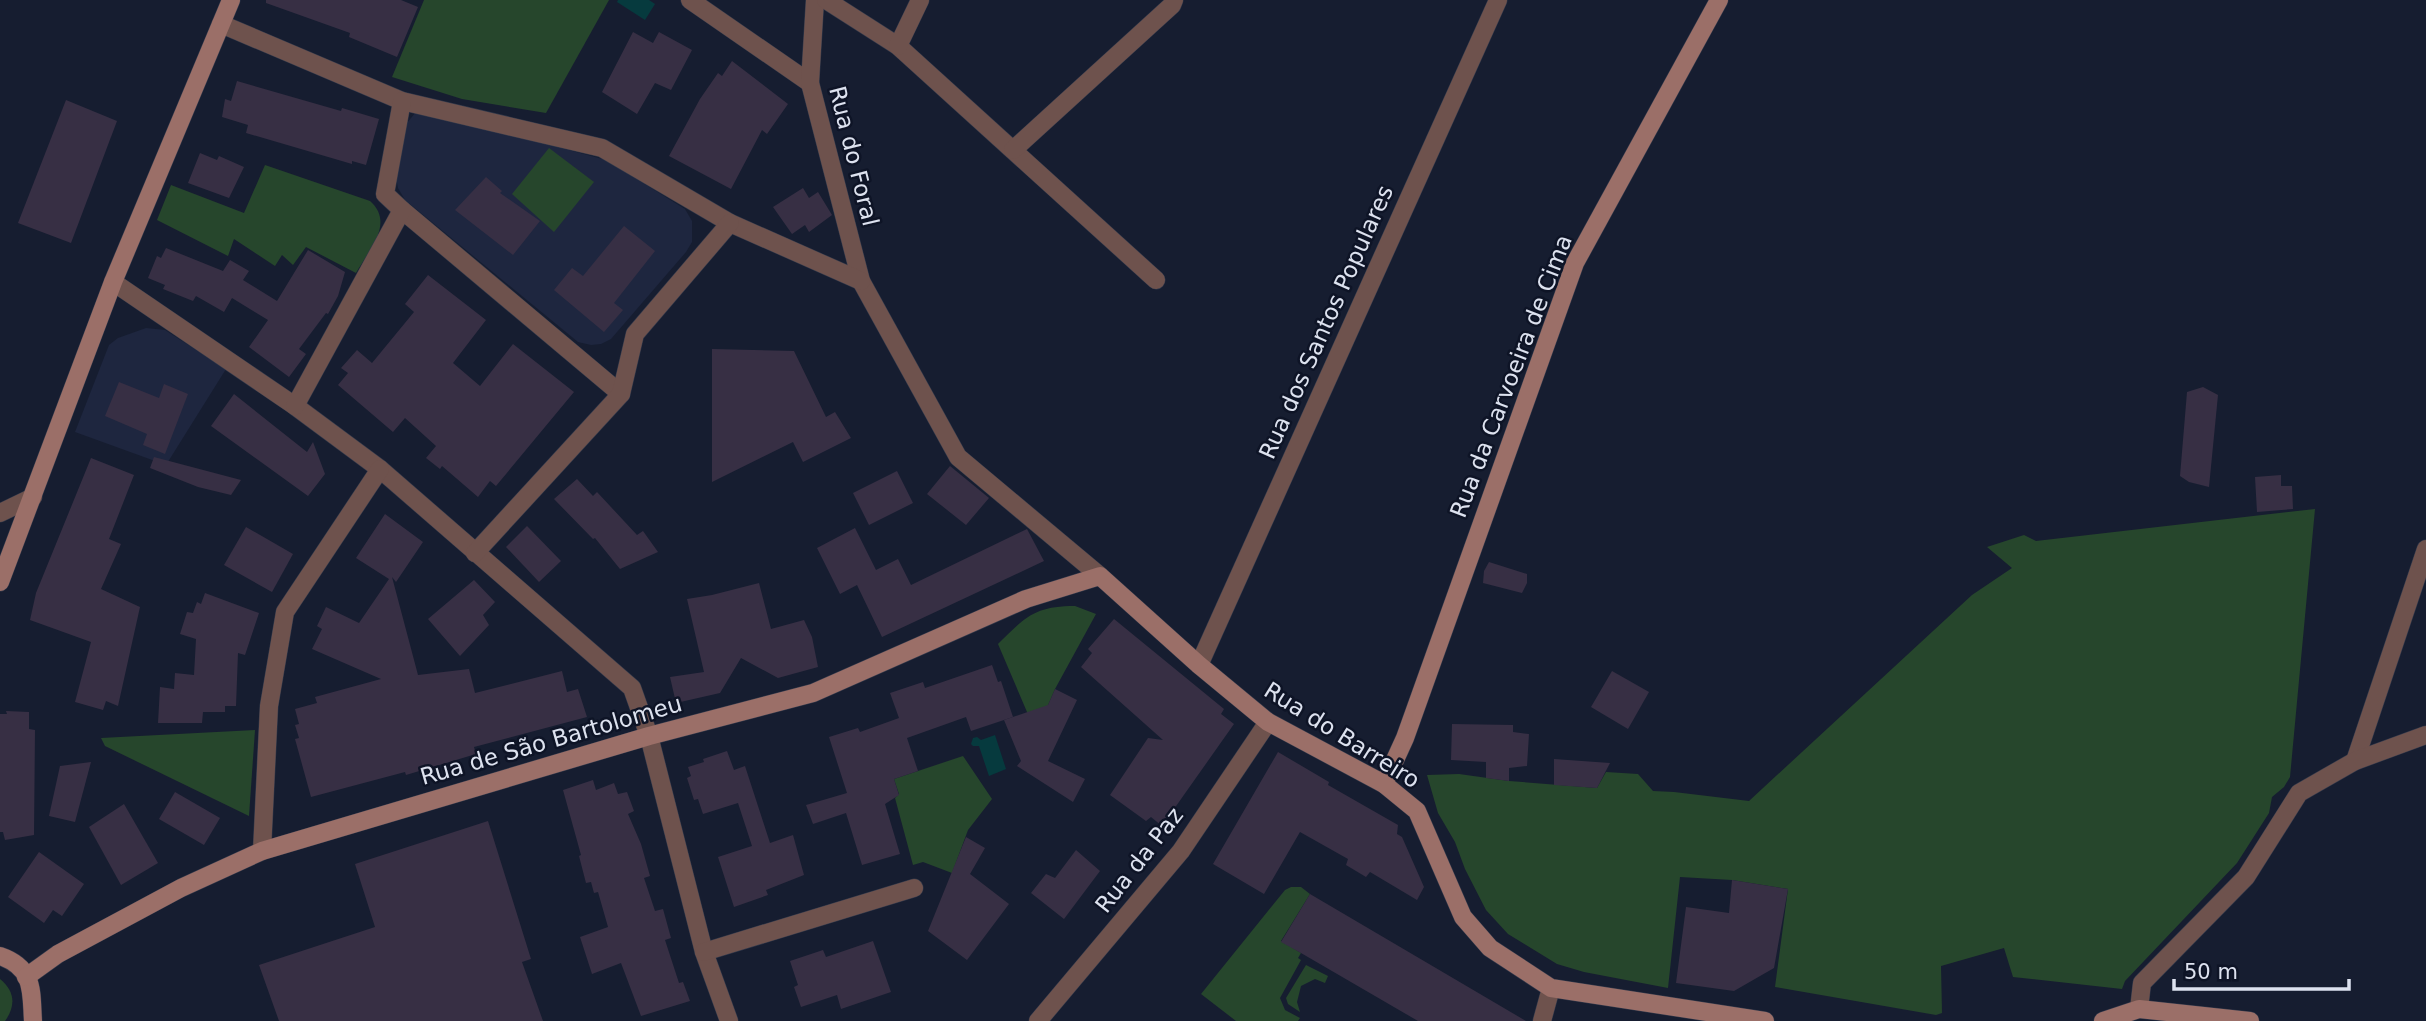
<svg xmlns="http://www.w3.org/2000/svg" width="2426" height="1021" viewBox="0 0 2426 1021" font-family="'DejaVu Sans',sans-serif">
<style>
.built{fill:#1e263f}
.green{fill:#26462c}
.water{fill:#063a3e}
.building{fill:#372f44}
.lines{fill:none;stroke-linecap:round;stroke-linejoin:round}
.street-casing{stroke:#32394b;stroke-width:19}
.secondary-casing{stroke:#32394b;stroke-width:19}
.street{stroke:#6e524d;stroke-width:18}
.secondary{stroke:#9b6f68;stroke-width:18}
.labels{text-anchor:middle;stroke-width:5;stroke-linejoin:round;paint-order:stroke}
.street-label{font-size:23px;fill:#dde2ef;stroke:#0e1426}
</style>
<rect width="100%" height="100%" fill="#161d30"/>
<!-- built -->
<g class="built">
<path d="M 425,111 L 606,160 L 685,209 L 692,221 L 692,242 L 686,252 L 611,339 L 601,344 L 591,345 L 578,342 L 405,200 L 398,188 L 396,177 L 406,124 L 416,112 Z"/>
<path d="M 146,328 L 165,330 L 226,369 L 166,465 L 75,432 L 109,345 L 118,338 Z"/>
</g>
<!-- green -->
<g class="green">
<path d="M 424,0 L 609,0 L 546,113 L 462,99 L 392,77 Z"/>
<path d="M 549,148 L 594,182 L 554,232 L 512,194 Z"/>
<path d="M 265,165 L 370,201 C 395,223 369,250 356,273 L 306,247 L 293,265 L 282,255 L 275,266 L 234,239 L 228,256 L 157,220 L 171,185 L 244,213 Z"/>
<path d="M 2315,509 L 2290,777 L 2284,787 L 2272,797 L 2269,813 L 2237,863 L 2125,981 L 2122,989 L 2013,977 L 2004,948 L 1941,966 L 1942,1013 L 1936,1015 L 1775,987 L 1788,889 L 1732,880 L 1680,877 L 1668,988 L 1584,972 L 1557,964 L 1508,934 L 1486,910 L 1465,869 L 1455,842 L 1438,813 L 1427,775 L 1459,774 L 1509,781 L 1597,788 L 1606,772 L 1638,774 L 1653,791 L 1674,792 L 1749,801 L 1972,595 L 2012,568 L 1987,547 L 2024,535 L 2036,541 Z"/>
<path d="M 1075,606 L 1096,614 L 1055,689 L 1036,733 L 998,644 C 1025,617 1035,606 1075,606 Z"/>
<path d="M 255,730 L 249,816 L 105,746 L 101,738 Z"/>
<path d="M 963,756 L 992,799 L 968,830 L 952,873 L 923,862 L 913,865 L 895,798 L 899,794 L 894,779 Z"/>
<path d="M 1291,887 L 1301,887 L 1310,894 L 1281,941 L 1301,953 L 1298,958 L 1301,960 L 1280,998 L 1285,1010 L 1300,1018 L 1298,1021 L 1236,1021 L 1201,994 L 1285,890 Z"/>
<path d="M 1306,965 L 1328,976 L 1325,983 L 1315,979 L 1301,986 L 1297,1002 L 1300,1012 L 1288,1004 L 1286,998 Z"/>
<path d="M 0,979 C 15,991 16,1006 5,1021 L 0,1021 Z"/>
</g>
<!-- water -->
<g class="water">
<path d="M 618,0 L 649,0 L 655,4 L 645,20 L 617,2 Z"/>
<path d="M 995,735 L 1006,769 L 989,776 L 979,746 L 973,746 L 971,744 L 973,738 L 977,737 L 981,740 Z"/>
</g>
<!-- building -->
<g class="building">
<path d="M 266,0 L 401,0 L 418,7 L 397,57 L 349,37 L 350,33 L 266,3 Z"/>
<path d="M 633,32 L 653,43 L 659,32 L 692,50 L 671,90 L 655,83 L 637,114 L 602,92 Z"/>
<path d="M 732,61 L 788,104 L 767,134 L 762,130 L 731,189 L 669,156 L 700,99 L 718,73 L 722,76 Z"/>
<path d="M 237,81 L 341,111 L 342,108 L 379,119 L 366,165 L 352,161 L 352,164 L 246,133 L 248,125 L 222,117 L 225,99 L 231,101 Z"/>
<path d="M 66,100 L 117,121 L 71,243 L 18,223 Z"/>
<path d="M 200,153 L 217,160 L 219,156 L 244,167 L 229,198 L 188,183 Z"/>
<path d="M 486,177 L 502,191 L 500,193 L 540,221 L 513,255 L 455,210 Z"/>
<path d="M 803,188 L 809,198 L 818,192 L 832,215 L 809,232 L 805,225 L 792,234 L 773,207 Z"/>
<path d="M 624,226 L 655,251 L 614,303 L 623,310 L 604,332 L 554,290 L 572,268 L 583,276 Z"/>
<path d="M 166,248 L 223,271 L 230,260 L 249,271 L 243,280 L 277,301 L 308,250 L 345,272 L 338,296 L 328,314 L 326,313 L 299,349 L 306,354 L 289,377 L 249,347 L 268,320 L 232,298 L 224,312 L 196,296 L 193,301 L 163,289 L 165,285 L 148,278 L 157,256 L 161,258 Z"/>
<path d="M 428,275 L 486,320 L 453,363 L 480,386 L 513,344 L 574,392 L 496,486 L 490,481 L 478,497 L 442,466 L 440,469 L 426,458 L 436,446 L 405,418 L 393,432 L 338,385 L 348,373 L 341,368 L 357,350 L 372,363 L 414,312 L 405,304 Z"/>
<path d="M 712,349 L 794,351 L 826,417 L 835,412 L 851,438 L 803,462 L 793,442 L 712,482 Z"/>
<path d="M 119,382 L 159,398 L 164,384 L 188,394 L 165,454 L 143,445 L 147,434 L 105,416 Z"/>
<path d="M 2203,387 L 2218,395 L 2209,487 L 2189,482 L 2180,476 L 2187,392 Z"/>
<path d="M 234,394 L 307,452 L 313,442 L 325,474 L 308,496 L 211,426 Z"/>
<path d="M 154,457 L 241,480 L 231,495 L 198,487 L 150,468 Z"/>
<path d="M 91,458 L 134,475 L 109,539 L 121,544 L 101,589 L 140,607 L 118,706 L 106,701 L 103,710 L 75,702 L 91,642 L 30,620 L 36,593 Z"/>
<path d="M 950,466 L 989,498 L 966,525 L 927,494 Z"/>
<path d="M 897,471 L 913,503 L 869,525 L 853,493 Z"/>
<path d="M 2281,475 L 2281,486 L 2292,486 L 2293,509 L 2257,512 L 2255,477 Z"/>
<path d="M 577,479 L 593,496 L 597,492 L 637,535 L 643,531 L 658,552 L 620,569 L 595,538 L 593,539 L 554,499 Z"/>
<path d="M 385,514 L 423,542 L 396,582 L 392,577 L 418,675 L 469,669 L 475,693 L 562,671 L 567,692 L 578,689 L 587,717 L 474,747 L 476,754 L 406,775 L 405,772 L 311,797 L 295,739 L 299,738 L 295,725 L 299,724 L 295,709 L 317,703 L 315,697 L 381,679 L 312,649 L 322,629 L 317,626 L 326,607 L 359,623 L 389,579 L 356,558 Z"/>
<path d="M 527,526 L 561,561 L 539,582 L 506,547 Z"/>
<path d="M 246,527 L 293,554 L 272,592 L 224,565 Z"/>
<path d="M 855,528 L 876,570 L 898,559 L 911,585 L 1027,529 L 1044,561 L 882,637 L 857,585 L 840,594 L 817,548 Z"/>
<path d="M 1489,562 L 1527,574 L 1527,583 L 1522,593 L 1483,583 L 1484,571 Z"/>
<path d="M 474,580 L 495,602 L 483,615 L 489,625 L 460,656 L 428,619 Z"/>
<path d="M 759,583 L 771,629 L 804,620 L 812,637 L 818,667 L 778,678 L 741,658 L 720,693 L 676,703 L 670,677 L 704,672 L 687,599 L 712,595 Z"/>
<path d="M 205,593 L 259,613 L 245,655 L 238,653 L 236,706 L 225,706 L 225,712 L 203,712 L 202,723 L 158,723 L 160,687 L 174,689 L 175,673 L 194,675 L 196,639 L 180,634 L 187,612 L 193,613 L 197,602 L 201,604 Z"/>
<path d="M 1114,619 L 1224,709 L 1221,714 L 1234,724 L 1162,826 L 1151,817 L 1146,821 L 1110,795 L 1148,738 L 1163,740 L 1081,667 L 1092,653 L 1088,649 Z"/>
<path d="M 992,665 L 998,682 L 1001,681 L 1013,717 L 971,731 L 966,717 L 907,738 L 918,771 L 894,779 L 899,795 L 885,804 L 900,854 L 862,865 L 846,813 L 813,824 L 806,805 L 847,793 L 829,737 L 858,728 L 860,732 L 899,718 L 890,693 L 923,682 L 925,688 Z"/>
<path d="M 1612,671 L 1649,692 L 1628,729 L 1591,707 Z"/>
<path d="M 1055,689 L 1077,700 L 1048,761 L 1085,779 L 1073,802 L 1017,766 L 1021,761 L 1004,720 L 1048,705 Z"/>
<path d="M 6,711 L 29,712 L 29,729 L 35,730 L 34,835 L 5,840 L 3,832 L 0,832 L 0,714 L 7,714 Z"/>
<path d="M 1452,724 L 1513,725 L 1513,732 L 1529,734 L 1527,766 L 1509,768 L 1509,781 L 1486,778 L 1486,762 L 1451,760 Z"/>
<path d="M 727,751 L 734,770 L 745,766 L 770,843 L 793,835 L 804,875 L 766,890 L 768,895 L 734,907 L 718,857 L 752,846 L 738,803 L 703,814 L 698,799 L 694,800 L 687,778 L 691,776 L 688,767 L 704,762 L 703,759 Z"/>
<path d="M 1278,752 L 1329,782 L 1328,785 L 1398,825 L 1397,834 L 1402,837 L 1424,887 L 1417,900 L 1370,872 L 1366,877 L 1346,865 L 1348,859 L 1300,832 L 1264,894 L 1213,864 Z"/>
<path d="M 1554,759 L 1610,763 L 1597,788 L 1554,785 Z"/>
<path d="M 91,762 L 75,822 L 49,816 L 60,766 Z"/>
<path d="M 593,780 L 596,790 L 614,783 L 618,794 L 627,792 L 634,811 L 628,814 L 641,844 L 650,876 L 644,878 L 655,911 L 663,909 L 671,938 L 665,940 L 679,983 L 683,982 L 690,1001 L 641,1016 L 621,963 L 592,974 L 580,937 L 608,927 L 598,892 L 594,893 L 591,882 L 586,883 L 579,856 L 581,855 L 563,790 Z"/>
<path d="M 175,792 L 220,818 L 204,845 L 159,819 Z"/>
<path d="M 124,804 L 158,863 L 121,885 L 89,827 Z"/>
<path d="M 488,821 L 531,959 L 522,962 L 543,1021 L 279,1021 L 259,965 L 375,927 L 355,864 Z"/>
<path d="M 966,837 L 985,848 L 970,874 L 1009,904 L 967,960 L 928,931 Z"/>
<path d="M 1076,850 L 1100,871 L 1064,919 L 1031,893 L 1046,874 L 1055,878 Z"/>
<path d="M 39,852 L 84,884 L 62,916 L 53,910 L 44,923 L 8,897 Z"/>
<path d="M 1732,880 L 1788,889 L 1774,968 L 1734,991 L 1676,983 L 1686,907 L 1729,913 Z"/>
<path d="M 1310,894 L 1526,1021 L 1418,1021 L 1301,953 L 1281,942 Z"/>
<path d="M 873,941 L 891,992 L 841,1009 L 837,995 L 801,1007 L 794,987 L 798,985 L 790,961 L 823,950 L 826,957 Z"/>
</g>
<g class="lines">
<!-- street casing -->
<g class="street-casing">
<g id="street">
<path d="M 690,0 L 810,83"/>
<path d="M 815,0 L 810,83 L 861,281 L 958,457 L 1100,576"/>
<path d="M 826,0 L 898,46 L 1156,280"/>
<path d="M 221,24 L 402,101 L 602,148 L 730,223 L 861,281"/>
<path d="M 898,46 L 920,0"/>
<path d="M 1013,150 L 1172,5 L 1174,0"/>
<path d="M 402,210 L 621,394"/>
<path d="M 113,282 L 295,406 L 380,469 L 632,688 L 649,736 L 704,952 L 729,1021"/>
<path d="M 295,406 L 402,210 L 385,194 L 402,101"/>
<path d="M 0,513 L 33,497"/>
<path d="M 475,553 L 621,394 L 635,334 L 730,223"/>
<path d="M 1199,665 L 1498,0"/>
<path d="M 2355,761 L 2426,549"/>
<path d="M 262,851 L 269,706 L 285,612 L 380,469"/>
<path d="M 704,952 L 914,888"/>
<path d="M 2139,1009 L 2142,983 L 2246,877 L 2299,793 L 2355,761 L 2426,735"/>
<path d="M 1038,1021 L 1181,851 L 1268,722"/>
<path d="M 1542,1021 L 1551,988"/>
</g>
</g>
<!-- secondary casing -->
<g class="secondary-casing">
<g id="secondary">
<path d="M 0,582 L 113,282 L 231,0"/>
<path d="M 1384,784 L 1405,738 L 1575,263 L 1719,0"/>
<path d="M 0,956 C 35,968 31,992 33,1021"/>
<path d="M 26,977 L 58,954 L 181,888 L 262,851 L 649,736 L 813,693 L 1026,599 L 1100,576 L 1199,665 L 1268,722 L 1384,784 L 1417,811 L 1463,917 L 1490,948 L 1551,988 L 1765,1021"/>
<path d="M 2103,1021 L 2139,1009 L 2250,1021"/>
</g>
</g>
<!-- street -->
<use href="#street" class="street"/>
<!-- secondary -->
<use href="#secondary" class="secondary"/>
</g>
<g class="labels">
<!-- street labels -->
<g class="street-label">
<text transform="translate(854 156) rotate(76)" y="8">Rua do Foral</text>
<text transform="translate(1326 322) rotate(-66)" y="8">Rua dos Santos Populares</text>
<text transform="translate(1511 376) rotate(-69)" y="8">Rua da Carvoeira de Cima</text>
<text transform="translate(1342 735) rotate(32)" y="8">Rua do Barreiro</text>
<text transform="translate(551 740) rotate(-16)" y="8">Rua de São Bartolomeu</text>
<text transform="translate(1139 860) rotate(-52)" y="8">Rua da Paz</text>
</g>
</g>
<!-- scale -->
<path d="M2174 979v10h175v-10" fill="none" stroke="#dde2ef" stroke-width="3.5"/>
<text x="2184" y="979" font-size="21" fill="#dde2ef" stroke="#0e1426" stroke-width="5" paint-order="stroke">50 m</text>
</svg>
